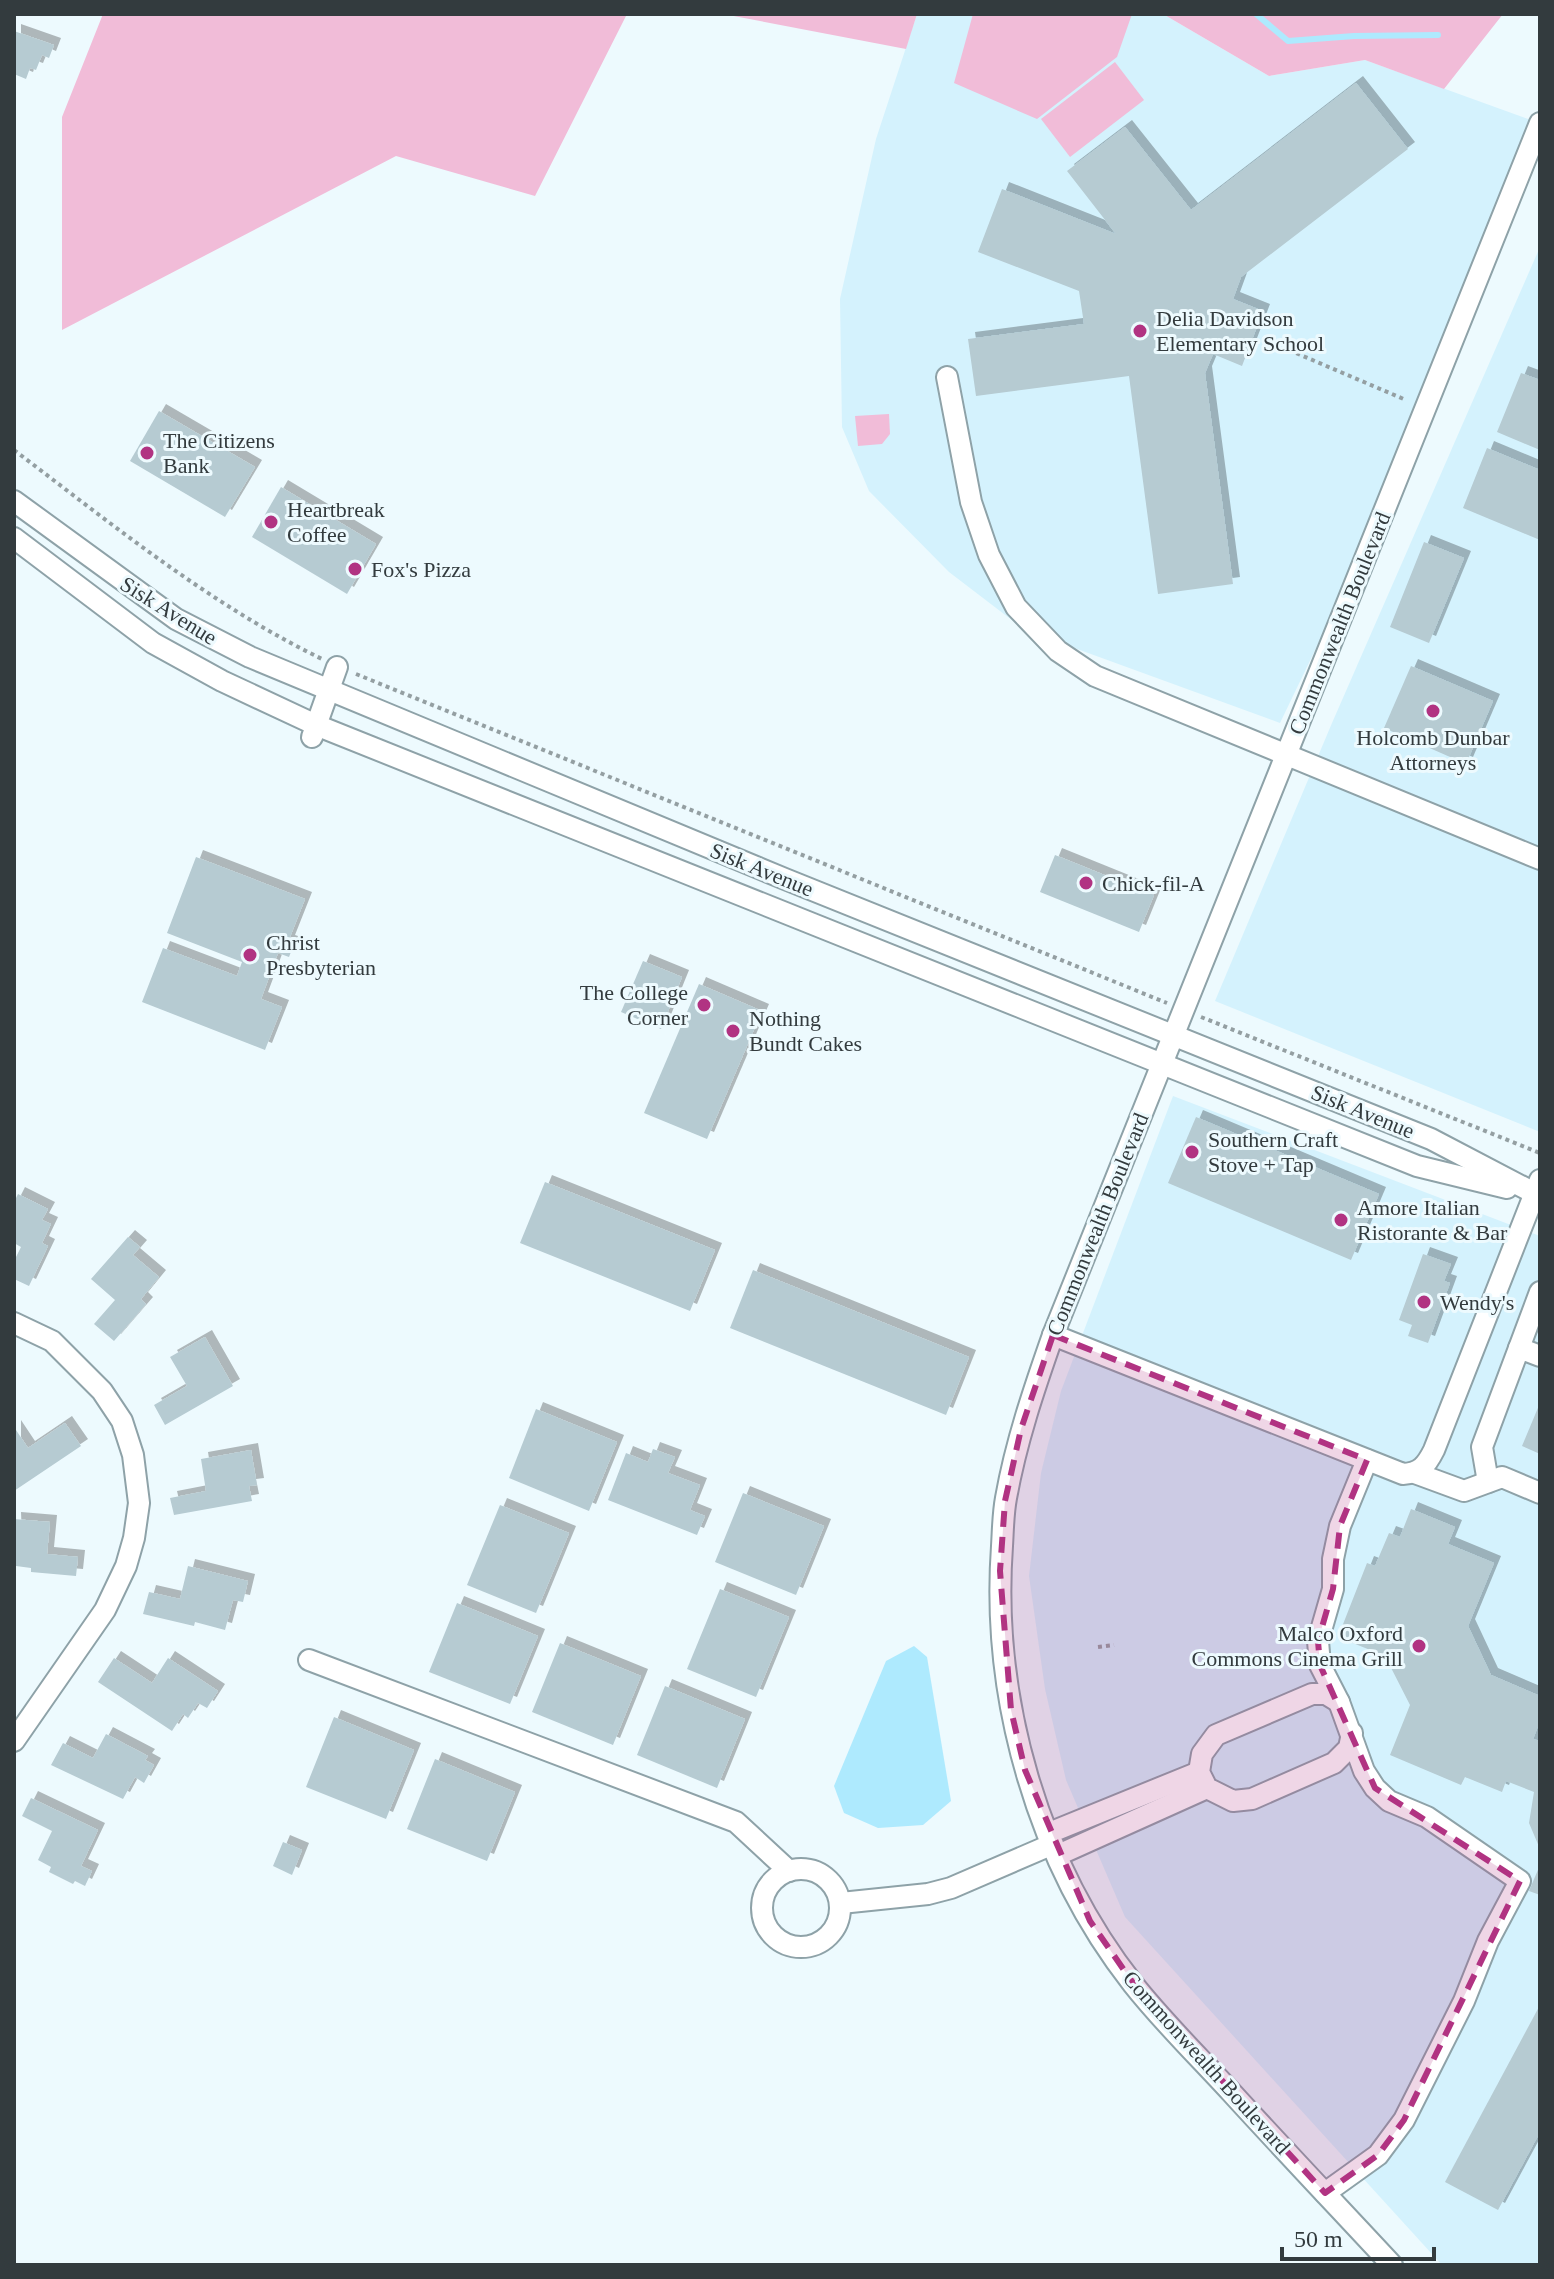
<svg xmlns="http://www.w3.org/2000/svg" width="1554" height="2279" viewBox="0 0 1554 2279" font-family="'Times New Roman',serif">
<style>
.built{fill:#d4f2fd}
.green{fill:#f1bcd8}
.water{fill:#aeeafe}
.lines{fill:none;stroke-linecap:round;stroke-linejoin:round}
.stream{stroke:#aeeafe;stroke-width:6}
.building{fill:#b6cbd2;filter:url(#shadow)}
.minor-tunnel{stroke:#c8d4d8;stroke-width:20;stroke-dasharray:20 10;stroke-linecap:butt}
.minor-casing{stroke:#8ea2a8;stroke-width:24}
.path{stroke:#949fa2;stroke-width:4;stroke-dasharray:4 4;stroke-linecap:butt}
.minor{stroke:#fff;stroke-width:20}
.marked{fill:#b13382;fill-opacity:0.2;stroke:#b13382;stroke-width:6;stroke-dasharray:16 10;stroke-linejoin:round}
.poi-dot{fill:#b13382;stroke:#edfafe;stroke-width:3}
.labels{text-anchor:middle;stroke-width:6;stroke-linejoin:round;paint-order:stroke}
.poi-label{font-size:22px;fill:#333b3e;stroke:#edfafe;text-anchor:start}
.street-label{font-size:22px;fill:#333b3e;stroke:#edfafe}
</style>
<defs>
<filter id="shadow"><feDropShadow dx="7" dy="-7" stdDeviation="0" flood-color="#0004"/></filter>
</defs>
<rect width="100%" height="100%" fill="#edfafe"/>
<!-- built -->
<g class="built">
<path d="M 917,14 L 1163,14 L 1269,76 L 1365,60 L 1539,123 L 1369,538 L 1280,723 L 1025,630 L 949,572 L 869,491 L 842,427 L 840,299 L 876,139 Z"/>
<path d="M 1540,247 L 1540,1132 L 1215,1001 L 1332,723 Z"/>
<path d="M 1173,1096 L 1540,1236 L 1540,2265 L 1442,2265 L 1125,1917 L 1066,1780 L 1045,1689 L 1029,1576 L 1041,1473 L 1061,1391 Z"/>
</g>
<!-- green -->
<g class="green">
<path d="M 103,14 L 627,14 L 535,196 L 396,156 L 62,330 L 62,117 Z"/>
<path d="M 723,14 L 917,14 L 906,49 Z"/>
<path d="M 973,14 L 1132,14 L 1117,57 L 1037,119 L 954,83 Z"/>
<path d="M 1163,14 L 1503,14 L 1444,89 L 1365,60 L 1269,76 Z"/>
<path d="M 1115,62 L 1144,100 L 1070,157 L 1041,119 Z"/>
<path d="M 889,414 L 890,434 L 882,444 L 858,446 L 855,416 Z"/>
</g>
<!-- water -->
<path class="water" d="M 914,1646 L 927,1657 L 951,1801 L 923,1825 L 878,1828 L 844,1813 L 834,1786 L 886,1661 Z"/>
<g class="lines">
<!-- stream -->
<path class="stream" d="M 1256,14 L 1288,41 L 1354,36 L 1438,35"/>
</g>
<!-- building -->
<g class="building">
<path d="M 14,31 L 54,45 L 49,58 L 42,55 L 36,70 L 30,68 L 26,79 L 14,74 Z"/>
<path d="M 1356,83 L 1408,149 L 1241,277 L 1233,299 L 1263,311 L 1242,366 L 1213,354 L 1205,373 L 1233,584 L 1158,594 L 1129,376 L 976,396 L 968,339 L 1084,324 L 1079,291 L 978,252 L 1002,189 L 1116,234 L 1067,171 L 1125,127 L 1191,210 Z"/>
<path d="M 1521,373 L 1540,380 L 1540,450 L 1497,432 Z"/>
<path d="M 159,411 L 255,467 L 225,517 L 130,461 Z"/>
<path d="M 1487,448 L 1540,470 L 1540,540 L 1463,508 Z"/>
<path d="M 281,487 L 376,544 L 347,594 L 252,537 Z"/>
<path d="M 1424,542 L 1464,558 L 1429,643 L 1390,627 Z"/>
<path d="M 1411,666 L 1493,701 L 1466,764 L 1384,728 Z"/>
<path d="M 1055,855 L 1154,895 L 1139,932 L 1040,892 Z"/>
<path d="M 196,857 L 305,899 L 288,942 L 294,944 L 289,957 L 278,953 L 261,999 L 282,1007 L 265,1050 L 142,1002 L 163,948 L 237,976 L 242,962 L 167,933 Z"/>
<path d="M 643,961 L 682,977 L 661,1029 L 621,1012 Z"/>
<path d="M 699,984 L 762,1011 L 707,1139 L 644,1113 Z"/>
<path d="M 1196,1117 L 1379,1194 L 1351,1260 L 1168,1183 Z"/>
<path d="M 545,1182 L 715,1250 L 690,1311 L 520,1243 Z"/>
<path d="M 18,1194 L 48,1209 L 42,1220 L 51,1224 L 42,1243 L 48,1246 L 29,1286 L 14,1279 L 14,1261 L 21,1247 L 14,1243 L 14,1202 Z"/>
<path d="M 128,1237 L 140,1247 L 133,1255 L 159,1277 L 141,1299 L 146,1304 L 114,1341 L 94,1324 L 115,1300 L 91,1279 Z"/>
<path d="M 1423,1254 L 1451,1264 L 1444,1281 L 1450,1283 L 1428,1343 L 1408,1336 L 1412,1325 L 1399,1320 Z"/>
<path d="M 753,1270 L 969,1357 L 946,1415 L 730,1328 Z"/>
<path d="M 205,1337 L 233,1386 L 165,1425 L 154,1405 L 187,1386 L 170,1357 Z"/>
<path d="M 1540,1403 L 1540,1454 L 1522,1446 Z"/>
<path d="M 536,1409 L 617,1442 L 589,1511 L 509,1478 Z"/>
<path d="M 65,1423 L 81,1446 L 14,1491 L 14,1427 L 28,1448 Z"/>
<path d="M 653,1449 L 675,1457 L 668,1473 L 700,1485 L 690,1510 L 705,1516 L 697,1535 L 608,1500 L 626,1453 L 648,1462 Z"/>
<path d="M 251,1450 L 257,1485 L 249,1486 L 252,1501 L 174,1515 L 170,1498 L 206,1491 L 201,1459 Z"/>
<path d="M 743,1493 L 824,1526 L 796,1595 L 715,1562 Z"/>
<path d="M 500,1505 L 569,1533 L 536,1613 L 467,1585 Z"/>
<path d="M 1411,1509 L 1455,1527 L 1448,1544 L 1494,1563 L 1468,1626 L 1491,1675 L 1540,1696 L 1540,1721 L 1533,1739 L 1540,1741 L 1540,1849 L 1529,1823 L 1534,1792 L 1506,1781 L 1502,1792 L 1465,1777 L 1461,1785 L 1390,1755 L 1410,1705 L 1385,1656 L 1338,1637 L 1367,1563 L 1375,1566 L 1389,1533 L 1400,1537 Z"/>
<path d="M 14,1519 L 50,1522 L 47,1554 L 78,1557 L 76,1576 L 31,1572 L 31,1568 L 16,1566 Z"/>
<path d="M 188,1566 L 248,1581 L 243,1602 L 233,1600 L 225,1630 L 195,1622 L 194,1626 L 143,1614 L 149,1592 L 180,1599 Z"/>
<path d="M 720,1589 L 789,1617 L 756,1697 L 687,1669 Z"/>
<path d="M 457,1603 L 538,1636 L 510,1704 L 429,1672 Z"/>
<path d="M 560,1643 L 641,1676 L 613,1745 L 532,1712 Z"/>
<path d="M 114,1658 L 152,1683 L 168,1658 L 218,1691 L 207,1708 L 198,1703 L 188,1718 L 183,1714 L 172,1731 L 98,1682 Z"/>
<path d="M 665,1686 L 745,1719 L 717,1788 L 637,1755 Z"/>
<path d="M 334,1717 L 414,1750 L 386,1819 L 306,1787 Z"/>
<path d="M 106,1734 L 148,1756 L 145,1760 L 154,1765 L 144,1783 L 135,1777 L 123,1799 L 51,1765 L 63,1743 L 93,1758 Z"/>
<path d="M 435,1759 L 515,1792 L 487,1861 L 407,1829 Z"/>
<path d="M 31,1798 L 98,1830 L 81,1866 L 92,1871 L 85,1886 L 75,1881 L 73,1884 L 49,1872 L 51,1867 L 38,1860 L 52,1831 L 22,1816 Z"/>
<path d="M 283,1842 L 302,1850 L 292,1875 L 273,1866 Z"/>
<path d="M 1540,1865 L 1540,1895 L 1529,1891 Z"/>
<path d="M 1540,2005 L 1540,2132 L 1498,2210 L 1445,2182 Z"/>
</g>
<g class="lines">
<!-- minor-tunnel -->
<path class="minor-tunnel" d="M 1537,1333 L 1540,1323"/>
<!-- minor casing -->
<g class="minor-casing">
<g id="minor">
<path d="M 947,377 L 971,502 L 989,555 L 1016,607 L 1058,651 L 1095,676 L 1540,859"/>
<path d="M 14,501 L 176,619 L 250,657 L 785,879 L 1431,1139 L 1540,1196"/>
<path d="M 14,538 L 153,643 L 222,681 L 316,725 L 1417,1166 L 1507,1188"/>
<path d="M 312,737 L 337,667"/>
<path d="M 14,1323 L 52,1341 L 102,1391 L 122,1421 L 133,1455 L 139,1503 L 134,1538 L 126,1566 L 105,1610 L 14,1741"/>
<path d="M 1053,1335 L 1403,1474 C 1420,1473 1426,1466 1434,1450 L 1540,1180"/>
<path d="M 1519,1348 L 1540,1356"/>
<path d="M 1415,1473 L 1464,1491 L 1502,1477 L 1540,1493"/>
<path d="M 1488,1482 L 1482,1447 L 1540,1292"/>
<path d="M 309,1660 L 736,1822 L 789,1871"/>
<path d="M 1339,1702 L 1326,1694 L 1312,1694 L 1216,1735 L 1202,1754 L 1199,1772 L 1207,1788 L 1233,1801 L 1252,1799 L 1334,1763 L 1349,1748 L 1352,1733"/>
<path d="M 1049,1833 L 1199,1772"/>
<path d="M 1058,1855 L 1207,1788"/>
<circle cx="801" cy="1908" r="39"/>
<path d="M 841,1903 L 928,1894 L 951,1888 L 1053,1844"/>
<path d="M 1325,2193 L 1378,2155 L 1404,2120 L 1464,2001 L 1488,1941 L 1520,1881 L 1427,1817 L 1389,1801 L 1375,1788 L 1364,1771 L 1339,1702 L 1320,1665 L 1318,1641 L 1333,1589 L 1333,1559 L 1340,1526 L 1367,1460"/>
<path d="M 1392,2265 C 1338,2207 1284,2150 1231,2092 C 1198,2056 1163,2022 1133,1984 C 1038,1863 991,1699 1002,1546 C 1003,1530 1003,1514 1006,1498 C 1016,1442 1034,1389 1053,1335 L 1540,123"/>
</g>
</g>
<!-- path -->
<g class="path">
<path d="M 1289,350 L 1406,400"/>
<path d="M 14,450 C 113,525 211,605 322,659"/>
<path d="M 356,674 L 1167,1003"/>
<path d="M 1201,1017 L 1540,1153"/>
<path d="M 1098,1647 L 1114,1645"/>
</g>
<!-- minor -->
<use href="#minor" class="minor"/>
</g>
<!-- marked area -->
<path class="marked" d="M 1053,1335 L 1367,1460 L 1340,1526 L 1333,1589 L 1318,1641 L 1320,1665 L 1375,1788 L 1520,1881 L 1404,2120 L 1378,2155 L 1325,2193 L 1133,1983 L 1090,1921 L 1025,1770 L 1011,1710 L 1000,1571 L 1005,1501 L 1021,1429 Z"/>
<!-- markers -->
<g class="poi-dot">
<circle cx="1140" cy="331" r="8"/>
<circle cx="147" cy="453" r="8"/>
<circle cx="271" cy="522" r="8"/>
<circle cx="355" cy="569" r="8"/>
<circle cx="1433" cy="711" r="8"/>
<circle cx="1086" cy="883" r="8"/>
<circle cx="250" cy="955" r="8"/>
<circle cx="704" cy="1005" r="8"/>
<circle cx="733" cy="1031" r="8"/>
<circle cx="1192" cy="1152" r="8"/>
<circle cx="1341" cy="1220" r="8"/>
<circle cx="1424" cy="1302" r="8"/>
<circle cx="1419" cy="1646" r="8"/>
</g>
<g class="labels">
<!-- poi labels -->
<g class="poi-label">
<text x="1156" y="326">Delia Davidson<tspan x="1156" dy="25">Elementary School</tspan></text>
<text x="163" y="448">The Citizens<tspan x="163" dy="25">Bank</tspan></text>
<text x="287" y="517">Heartbreak<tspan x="287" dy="25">Coffee</tspan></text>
<text x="371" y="577">Fox's Pizza</text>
<text x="1433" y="745" text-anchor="middle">Holcomb Dunbar<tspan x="1433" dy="25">Attorneys</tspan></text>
<text x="1102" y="891">Chick-fil-A</text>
<text x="266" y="950">Christ<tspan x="266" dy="25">Presbyterian</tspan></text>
<text x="688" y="1000" text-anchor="end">The College<tspan x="688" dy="25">Corner</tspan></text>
<text x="749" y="1026">Nothing<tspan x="749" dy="25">Bundt Cakes</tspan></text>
<text x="1208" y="1147">Southern Craft<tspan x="1208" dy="25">Stove + Tap</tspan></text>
<text x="1357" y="1215">Amore Italian<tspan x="1357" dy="25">Ristorante &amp; Bar</tspan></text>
<text x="1440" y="1310">Wendy's</text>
<text x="1403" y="1641" text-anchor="end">Malco Oxford<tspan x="1403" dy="25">Commons Cinema Grill</tspan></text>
</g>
<!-- street labels -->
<g class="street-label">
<text transform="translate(169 610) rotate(32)" y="8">Sisk Avenue</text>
<text transform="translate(1339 623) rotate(-68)" y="8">Commonwealth Boulevard</text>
<text transform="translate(762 869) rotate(22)" y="8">Sisk Avenue</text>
<text transform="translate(1363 1111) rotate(22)" y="8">Sisk Avenue</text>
<text transform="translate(1097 1224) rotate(-68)" y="8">Commonwealth Boulevard</text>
<text transform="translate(1207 2062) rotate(48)" y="8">Commonwealth Boulevard</text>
</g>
</g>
<!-- border -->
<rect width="1554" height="2279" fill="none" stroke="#333b3e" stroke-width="32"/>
<!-- scale -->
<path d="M1282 2247v12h152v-12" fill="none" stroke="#333b3e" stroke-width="4"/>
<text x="1294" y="2247" font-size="24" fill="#333b3e" stroke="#edfafe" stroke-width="6" paint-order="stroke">50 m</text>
</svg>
